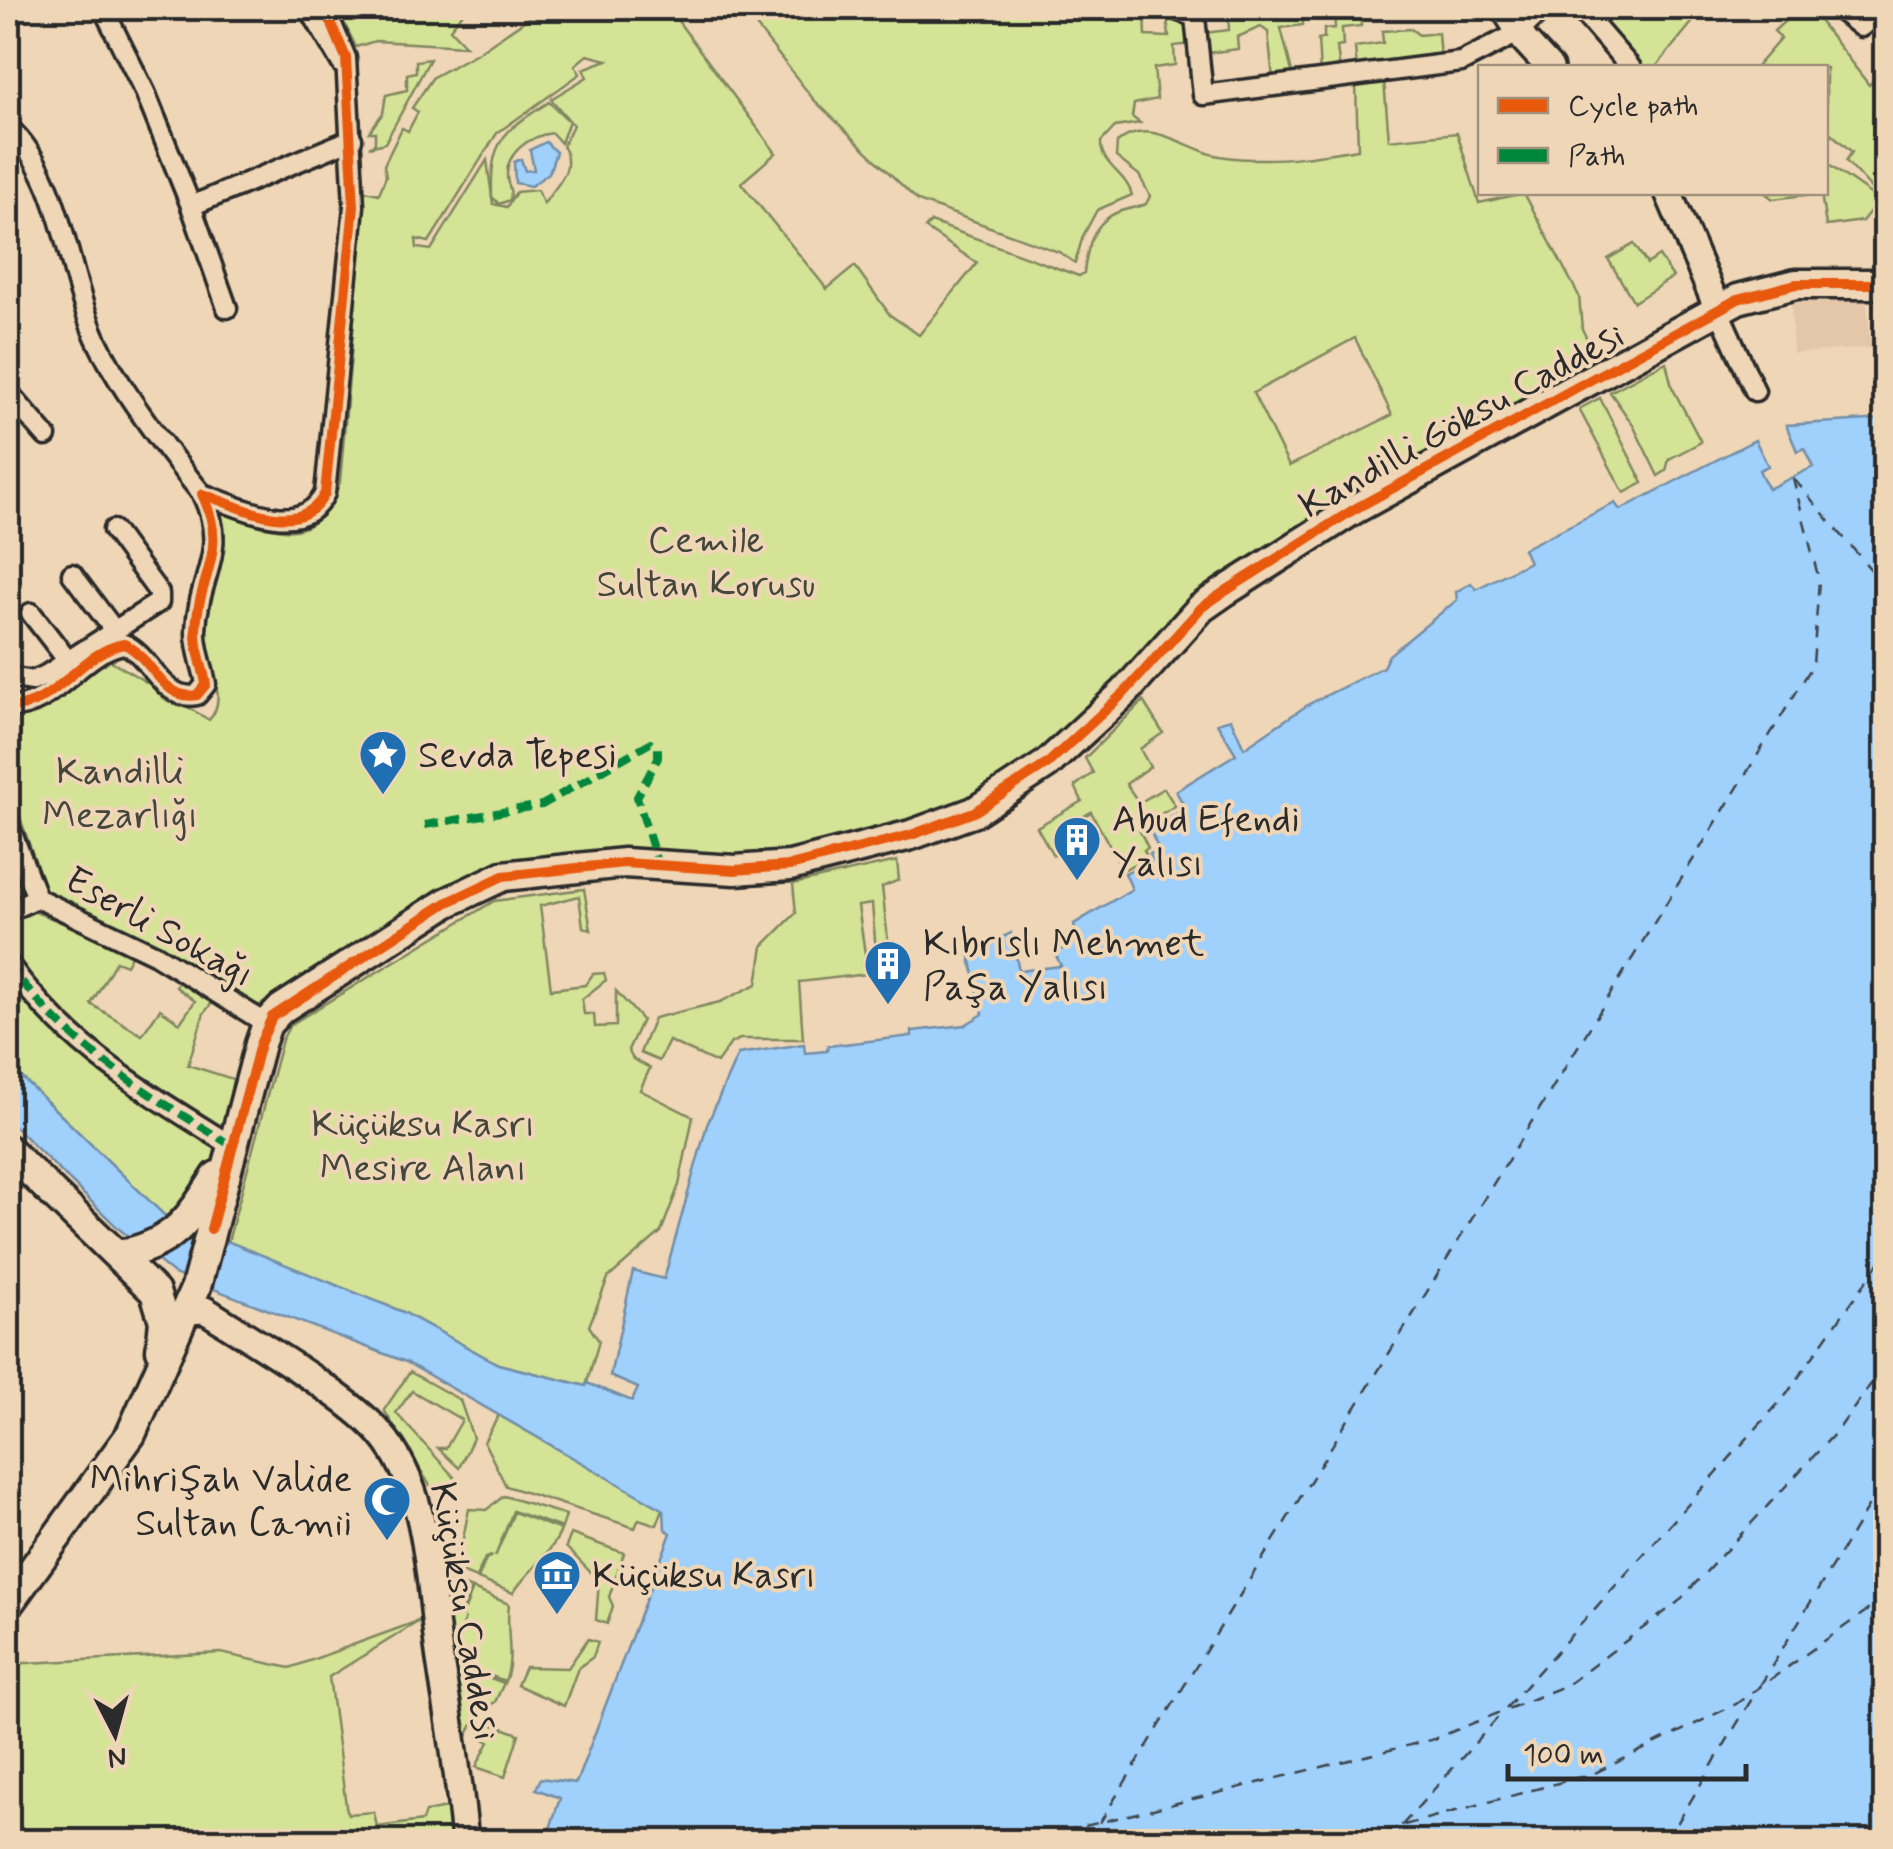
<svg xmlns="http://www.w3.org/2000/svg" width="1893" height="1849" viewBox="0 0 1893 1849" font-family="Mynerve,sans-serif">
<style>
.built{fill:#e4c6a9}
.green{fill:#d5e396;stroke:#808760;stroke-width:2.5;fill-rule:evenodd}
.water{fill:#a0d0fc;stroke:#718ea8;stroke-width:2.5}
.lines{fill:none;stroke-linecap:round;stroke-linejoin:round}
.ferry{stroke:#3d444a;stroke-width:2.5;stroke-dasharray:12 10;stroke-linecap:butt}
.street-casing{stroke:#2b2b2b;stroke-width:25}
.secondary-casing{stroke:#2b2b2b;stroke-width:32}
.primary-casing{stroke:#2b2b2b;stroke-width:35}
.street{stroke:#efd6b6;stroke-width:18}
.secondary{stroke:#efd6b6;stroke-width:25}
.primary{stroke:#efd6b6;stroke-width:28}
.quiet{stroke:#00873e;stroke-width:8;stroke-dasharray:15 8;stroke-linecap:butt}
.cycleway-casing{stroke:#efd6b6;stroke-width:16}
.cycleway{stroke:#e8590c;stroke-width:10}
.labels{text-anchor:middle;stroke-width:8;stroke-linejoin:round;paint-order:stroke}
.street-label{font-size:38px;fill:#2b2b2b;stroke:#efd6b6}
.park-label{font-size:38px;fill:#44473b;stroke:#efd6b6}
.poi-label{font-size:38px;fill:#2b2b2b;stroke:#efd6b6;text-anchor:start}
</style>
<rect width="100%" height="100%" fill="#efd6b6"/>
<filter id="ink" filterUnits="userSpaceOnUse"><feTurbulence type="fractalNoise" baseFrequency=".01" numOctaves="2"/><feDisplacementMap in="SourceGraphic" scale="20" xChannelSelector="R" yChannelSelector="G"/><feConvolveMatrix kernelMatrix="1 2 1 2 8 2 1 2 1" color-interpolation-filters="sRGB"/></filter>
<g filter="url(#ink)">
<!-- built -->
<path class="built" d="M 1866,300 L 1871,348 L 1793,353 L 1791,303 Z"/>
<!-- green -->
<g class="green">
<path d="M 337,8 L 467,8 L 450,29 L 466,46 L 375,41 L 356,47 Z"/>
<path d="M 543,8 L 696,8 L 678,21 L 776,153 L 741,183 L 827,289 L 855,266 L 890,315 L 919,335 L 977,263 L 925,228 L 931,222 L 1079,276 L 1084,273 C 1087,248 1093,220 1121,211 C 1130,208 1137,208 1146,204 L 1150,196 L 1139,175 L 1116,157 L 1117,143 C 1146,117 1181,145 1211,154 C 1225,158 1242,159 1257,159 C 1291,160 1325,154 1358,149 L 1356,84 L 1384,81 L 1389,140 L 1457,133 L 1479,203 L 1524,193 L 1579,296 L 1582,329 L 1598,360 L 1336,508 L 1214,583 L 1180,610 L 1112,691 L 1041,757 L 957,810 L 837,846 L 741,860 L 576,856 L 374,935 L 260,1005 L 245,1004 L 169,953 L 46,892 L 8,783 L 8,713 C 56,716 71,688 103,656 L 209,720 C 232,695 202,659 201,630 C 200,587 245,544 214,503 C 267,529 313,557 340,482 L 365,191 L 379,194 L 386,176 L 384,165 L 402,128 L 408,131 L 418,112 L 412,108 L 433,77 L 477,53 ZM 587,55 L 607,60 L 583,69 L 587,77 L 551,99 L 573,125 L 563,146 C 576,172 556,184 544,204 L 537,190 L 516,192 L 507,207 L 493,204 L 487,160 L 431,250 L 417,248 L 416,239 L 429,242 L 497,133 L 580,74 L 575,65 ZM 1355,338 L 1392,415 L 1289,466 L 1253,393 Z"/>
<path d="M 742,8 L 815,8 L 846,18 L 850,8 L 1145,8 L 1146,36 L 1169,37 L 1167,17 L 1187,18 L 1192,44 L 1174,46 L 1175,65 L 1154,68 L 1157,99 L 1134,104 L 1132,117 L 1140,123 L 1115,127 L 1101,142 C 1100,165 1127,174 1132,195 L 1097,210 L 1083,236 L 1075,263 L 1059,252 L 918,201 L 814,100 Z"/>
<path d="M 1202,8 L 1303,8 L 1303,25 L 1281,28 L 1293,76 L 1273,79 L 1268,32 L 1261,27 L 1237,37 L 1238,49 L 1207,53 L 1204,33 L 1229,30 L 1228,11 L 1203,13 Z"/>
<path d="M 1334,8 L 1360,8 L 1361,26 L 1342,28 L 1343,46 L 1337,47 L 1340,71 L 1320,73 L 1318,39 L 1324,38 L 1324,29 L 1335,28 Z"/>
<path d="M 1583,8 L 1704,8 L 1655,68 L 1636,67 Z"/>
<path d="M 1799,8 L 1809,8 L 1869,85 L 1885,67 L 1885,204 L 1846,161 L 1852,152 L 1826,129 L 1826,68 L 1756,67 L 1781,38 L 1774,31 Z"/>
<path d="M 1411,29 L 1419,35 L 1438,33 L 1440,58 L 1357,69 L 1355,47 L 1383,43 L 1382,31 Z"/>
<path d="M 430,59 L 385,143 L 369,147 L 375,143 L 375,132 L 369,132 L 383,113 L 386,95 L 407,90 L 407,74 L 416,72 L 416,61 Z"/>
<path d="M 549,102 L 569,121 L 561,143 L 552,133 C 530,136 506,152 507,176 C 507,188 513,188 510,200 L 499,204 L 492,197 C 490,139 503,132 549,102 Z"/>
<path d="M 1826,163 L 1879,200 L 1862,221 L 1826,226 L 1821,193 L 1773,199 L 1765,193 L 1826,192 Z"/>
<path d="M 1634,244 L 1647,264 L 1659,256 L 1673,277 L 1634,302 L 1608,259 Z"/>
<path d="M 1666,362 L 1672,387 L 1701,442 L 1669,459 L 1666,471 L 1658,476 L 1633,425 L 1610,392 Z"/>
<path d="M 1600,398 L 1643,483 L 1624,493 L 1579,409 Z"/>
<path d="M 1143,701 L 1163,733 L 1140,749 L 1150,767 L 1126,784 L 1139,803 L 1164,788 L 1175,806 L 1138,827 L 1148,848 L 1144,850 L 1147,857 L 1123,870 L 1091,812 L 1063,829 L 1071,845 L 1053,855 L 1037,827 L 1082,801 L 1075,786 L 1093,773 L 1085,758 Z"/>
<path d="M 897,861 L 899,880 L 882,887 L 889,949 L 885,950 L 887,974 L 878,975 L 872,904 L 858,906 L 868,974 L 799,982 L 803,1039 L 740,1039 L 731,1043 L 717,1063 L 669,1041 L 659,1061 L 640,1053 L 654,1018 L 720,1002 L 757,984 L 763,946 L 796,913 L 793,884 Z"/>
<path d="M 584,889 L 591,930 L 583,927 L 579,896 L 540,906 L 551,989 L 585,985 L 593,974 L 604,973 L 606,980 L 582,999 L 584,1014 L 594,1014 L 595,1027 L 616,1026 L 616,991 L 642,1020 L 628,1050 L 633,1059 L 650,1068 L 640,1090 L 693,1117 L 679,1185 L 661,1232 L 608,1278 L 589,1326 L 599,1341 L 586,1386 L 498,1364 L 403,1312 L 228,1242 L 282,1040 L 290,1025 L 494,901 Z"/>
<path d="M 30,910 L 134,950 L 126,965 L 116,961 L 91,1004 L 142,1035 L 160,1009 L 180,1023 L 195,1001 L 176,987 L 181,977 L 216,998 L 204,1013 L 188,1065 L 233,1079 C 224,1126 214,1194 165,1216 L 8,1064 L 8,917 Z"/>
<path d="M 410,1372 L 460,1400 L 473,1438 L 459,1468 L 438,1448 L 446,1448 L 462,1420 L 412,1391 L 396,1413 L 454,1477 L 452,1487 L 432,1489 L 384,1410 Z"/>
<path d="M 499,1415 L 663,1509 L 657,1525 L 639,1519 L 635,1528 L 506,1486 L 484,1442 Z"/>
<path d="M 504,1496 L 566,1515 L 562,1528 L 513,1511 L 495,1557 L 514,1512 L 561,1530 C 555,1549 526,1573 513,1593 L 478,1579 L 486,1559 L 492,1556 L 485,1558 L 476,1578 L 449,1567 L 462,1543 L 469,1509 L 486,1510 Z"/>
<path d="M 571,1534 L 624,1553 L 609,1597 L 613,1606 L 607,1624 L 596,1620 L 599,1581 L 566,1547 Z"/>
<path d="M 445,1577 L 471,1589 L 462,1610 L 463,1614 L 473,1589 L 509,1604 C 505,1631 515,1657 505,1681 L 452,1662 L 465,1618 L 449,1663 Z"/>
<path d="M 421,1620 L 329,1677 L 346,1806 L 348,1814 L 374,1812 L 377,1827 L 422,1821 L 425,1812 L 452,1807 L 455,1841 L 8,1842 L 8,1664 L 221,1653 L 290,1668 Z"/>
<path d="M 588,1639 L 598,1642 L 593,1657 L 578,1668 L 564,1706 L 517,1685 L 525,1667 L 568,1668 Z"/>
<path d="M 452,1664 L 504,1683 L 495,1702 L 478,1712 L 467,1737 Z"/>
<path d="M 491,1724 L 519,1734 L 505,1777 L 476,1767 L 489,1742 L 485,1740 Z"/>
</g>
<!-- water -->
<g class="water">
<path d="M 546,142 L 556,152 L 549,173 L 531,186 L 515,183 L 514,162 L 521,159 L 525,171 L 534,170 L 530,150 Z"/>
<path d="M 1885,419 L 1885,1841 L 522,1841 L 526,1832 L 547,1838 L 560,1798 L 536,1789 L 541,1778 L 576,1783 L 671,1533 L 665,1529 L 664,1510 L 406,1362 L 174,1274 L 118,1228 L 8,1120 L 8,1064 L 165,1216 L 403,1312 L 498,1364 L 586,1386 L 587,1383 L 632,1401 L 638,1388 L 610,1376 L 633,1271 L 664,1279 L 707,1125 L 738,1054 L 804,1044 L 805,1053 L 827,1051 L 828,1046 L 912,1036 L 912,1031 L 965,1025 L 983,1014 L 969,953 L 1011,933 L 1019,971 L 1061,966 L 1054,951 L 1070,947 L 1067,934 L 1075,931 L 1074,924 L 1132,889 L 1125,873 L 1152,860 L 1150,854 L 1159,850 L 1150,831 L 1185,808 L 1176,791 L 1236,754 L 1217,723 L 1231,719 L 1244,748 L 1309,704 L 1383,667 L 1389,655 L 1457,600 L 1456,592 L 1471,583 L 1476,589 L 1529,562 L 1523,549 L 1615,503 L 1620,510 L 1755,440 L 1768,466 L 1759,470 L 1768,489 L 1813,467 L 1804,448 L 1797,451 L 1786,425 Z"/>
</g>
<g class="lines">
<!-- ferry -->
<g class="ferry">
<path d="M 1794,479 L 1872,571 L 1886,581"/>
<path d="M 1760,1686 L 1886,1477"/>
<path d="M 1506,1708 L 1786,1395 L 1886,1253"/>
<path d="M 1404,1825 L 1595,1773 L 1736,1704 L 1886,1597"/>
<path d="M 1021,1842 L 1434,1739 L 1567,1685 L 1678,1602 L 1838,1430 L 1886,1363"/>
<path d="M 1088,1842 L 1813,665 L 1819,580 L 1793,478"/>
<path d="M 1346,1842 L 1397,1828"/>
<path d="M 1387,1842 L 1501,1714"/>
<path d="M 1666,1842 L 1756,1692"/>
</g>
<!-- street casing -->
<g class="street-casing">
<g id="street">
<path d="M 103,8 L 145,92 L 191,206"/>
<path d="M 309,8 L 342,64"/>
<path d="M 1171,8 L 1195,17 L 1203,95 L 1461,62 L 1518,33 L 1544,8"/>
<path d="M 1579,8 L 1631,68"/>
<path d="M 1837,8 L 1861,27 L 1883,8"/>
<path d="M 8,127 C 61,175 66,265 92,329 C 112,379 167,451 202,494"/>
<path d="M 227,308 L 191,206 L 352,139"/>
<path d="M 1718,309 L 1755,391"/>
<path d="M 8,392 L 46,436"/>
<path d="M 72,574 L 114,630"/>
<path d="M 31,613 L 68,661"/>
<path d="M 8,677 L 33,681 L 46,675 L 159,602 L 159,593 L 113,530"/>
<path d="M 8,707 C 56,709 78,652 124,644 C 151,655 162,702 197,695 L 206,684 C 203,666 195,648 196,630 C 198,574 230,553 202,494 C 239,506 302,541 325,493 L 354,206 L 346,58 L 325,8"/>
<path d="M 8,823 L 37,898 L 156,955 L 267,1024"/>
<path d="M 8,911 L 37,898"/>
<path d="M 8,963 C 69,1049 145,1091 232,1146"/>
</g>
</g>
<!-- secondary casing -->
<g class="secondary-casing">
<g id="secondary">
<path d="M 1504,8 L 1525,41 L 1550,68"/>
<path d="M 1668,192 L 1718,309"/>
<path d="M 187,1311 L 205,1310 C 252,1340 345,1394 380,1433 C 431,1491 429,1588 440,1660 C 449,1720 460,1780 465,1842"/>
</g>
</g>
<!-- primary casing -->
<g class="primary-casing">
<g id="primary">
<path d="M 8,1150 L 155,1292 L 164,1321 L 161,1350"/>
<path d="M 118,1255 C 173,1245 188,1221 217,1176"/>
<path d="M 8,1604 L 131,1434 L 196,1287 L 260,1044 L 267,1024 L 281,1009 L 446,903 L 503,876 L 624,863 L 735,870 L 790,866 L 911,835 L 974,812 L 1047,764 L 1125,692 L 1201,608 L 1224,592 L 1353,510 L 1738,299 L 1796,284 L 1886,284"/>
</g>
</g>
<!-- street -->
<use href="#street" class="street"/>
<!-- secondary -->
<use href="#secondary" class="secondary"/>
<!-- primary -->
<use href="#primary" class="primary"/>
<!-- quiet -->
<g class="quiet">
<path d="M 425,825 L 542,805 L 650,743 L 658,748 L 658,758 L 637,797 L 658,865"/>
<path d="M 8,963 C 69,1049 145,1091 232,1146"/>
</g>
<!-- cycleway casing -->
<g class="cycleway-casing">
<g id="cycleway">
<path d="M 8,707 C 56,709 78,652 124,644 C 151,655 162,702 197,695 L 206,684 C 203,666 195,648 196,630 C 198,574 230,553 202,494 C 239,506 302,541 325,493 L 354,206 L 346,58 L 325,8"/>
<path d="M 211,1229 L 260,1044 L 272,1017 L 446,903 L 503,876 L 624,863 L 735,870 L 790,866 L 911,835 L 974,812 L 1047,764 L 1125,692 L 1201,608 L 1224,592 L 1353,510 L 1738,299 L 1796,284 L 1886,284"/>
</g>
</g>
<!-- cycleway -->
<use href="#cycleway" class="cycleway"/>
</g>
</g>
<!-- icons -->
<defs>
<g id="sight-pin" transform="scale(2.5)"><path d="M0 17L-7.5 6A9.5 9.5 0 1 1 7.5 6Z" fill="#1f6fb2" stroke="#efd6b6"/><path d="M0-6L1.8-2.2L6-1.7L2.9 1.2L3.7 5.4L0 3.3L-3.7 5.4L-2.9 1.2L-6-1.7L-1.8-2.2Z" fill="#fff"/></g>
<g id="building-pin" transform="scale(2.5)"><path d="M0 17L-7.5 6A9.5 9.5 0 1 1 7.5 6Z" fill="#1f6fb2" stroke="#efd6b6"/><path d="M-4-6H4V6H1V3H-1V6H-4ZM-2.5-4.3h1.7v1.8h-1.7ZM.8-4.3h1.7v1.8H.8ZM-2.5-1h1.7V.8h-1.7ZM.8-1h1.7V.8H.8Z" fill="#fff"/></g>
<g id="mosque-pin" transform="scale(2.5)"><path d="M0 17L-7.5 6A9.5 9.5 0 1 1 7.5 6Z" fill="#1f6fb2" stroke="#efd6b6"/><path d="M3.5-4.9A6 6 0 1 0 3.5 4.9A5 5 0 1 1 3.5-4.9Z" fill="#fff"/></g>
<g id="museum-pin" transform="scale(2.5)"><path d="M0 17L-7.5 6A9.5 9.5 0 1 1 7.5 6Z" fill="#1f6fb2" stroke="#efd6b6"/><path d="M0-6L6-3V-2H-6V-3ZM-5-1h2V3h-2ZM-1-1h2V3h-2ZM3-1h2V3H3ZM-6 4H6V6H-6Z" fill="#fff"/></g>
</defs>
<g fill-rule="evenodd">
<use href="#sight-pin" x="383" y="754"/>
<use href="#building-pin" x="1077" y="840"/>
<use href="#building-pin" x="888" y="964"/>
<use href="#mosque-pin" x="387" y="1500"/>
<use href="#museum-pin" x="557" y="1574"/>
</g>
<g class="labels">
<!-- street labels -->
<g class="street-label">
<text transform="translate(1461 419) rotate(-29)" y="13">Kandilli Göksu Caddesi</text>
<text transform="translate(160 926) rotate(29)" y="13">Eserli Sokağı</text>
<text transform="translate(466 1611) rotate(80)" y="13">Küçüksu Caddesi</text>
</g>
<!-- park labels -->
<g class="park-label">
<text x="706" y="552">Cemile<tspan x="706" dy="44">Sultan Korusu</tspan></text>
<text x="120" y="783">Kandilli<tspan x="120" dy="44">Mezarlığı</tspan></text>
<text x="423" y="1136">Küçüksu Kasrı<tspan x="423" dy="44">Mesire Alanı</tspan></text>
</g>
<!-- poi labels -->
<g class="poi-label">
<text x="418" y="767">Sevda Tepesi</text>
<text x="1112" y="831">Abud Efendi<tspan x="1112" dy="44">Yalısı</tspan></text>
<text x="923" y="955">Kıbrıslı Mehmet<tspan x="923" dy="44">Paşa Yalısı</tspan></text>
<text x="352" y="1491" text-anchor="end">Mihrişah Valide<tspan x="352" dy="44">Sultan Camii</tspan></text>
<text x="592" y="1587">Küçüksu Kasrı</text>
</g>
</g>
<!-- margin -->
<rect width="1893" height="1849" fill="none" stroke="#efd6b6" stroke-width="40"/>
<rect x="20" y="20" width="1853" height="1809" fill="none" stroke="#2b2b2b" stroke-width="4" filter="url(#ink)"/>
<!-- legend -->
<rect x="1478" y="65" width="350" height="130" fill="#efd6b6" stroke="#a1927e" stroke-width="2.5"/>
<rect x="1498" y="98" width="50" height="15" fill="#e8590c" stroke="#a1927e" stroke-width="2.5"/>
<text x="1568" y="115" font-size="30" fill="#2b2b2b">Cycle path</text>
<rect x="1498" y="148" width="50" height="15" fill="#00873e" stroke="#a1927e" stroke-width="2.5"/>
<text x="1568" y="165" font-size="30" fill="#2b2b2b">Path</text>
<!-- north arrow -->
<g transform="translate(115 1734) rotate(174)" stroke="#efd6b6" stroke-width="8" paint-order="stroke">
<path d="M0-8L18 38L0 25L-18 38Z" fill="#2b2b2b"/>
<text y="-15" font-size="28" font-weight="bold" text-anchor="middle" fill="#2b2b2b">N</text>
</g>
<!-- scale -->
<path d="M1508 1764v15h238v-15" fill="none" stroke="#2b2b2b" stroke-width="5"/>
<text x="1523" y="1764" font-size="30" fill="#2b2b2b" stroke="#efd6b6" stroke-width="8" paint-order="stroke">100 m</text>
</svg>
